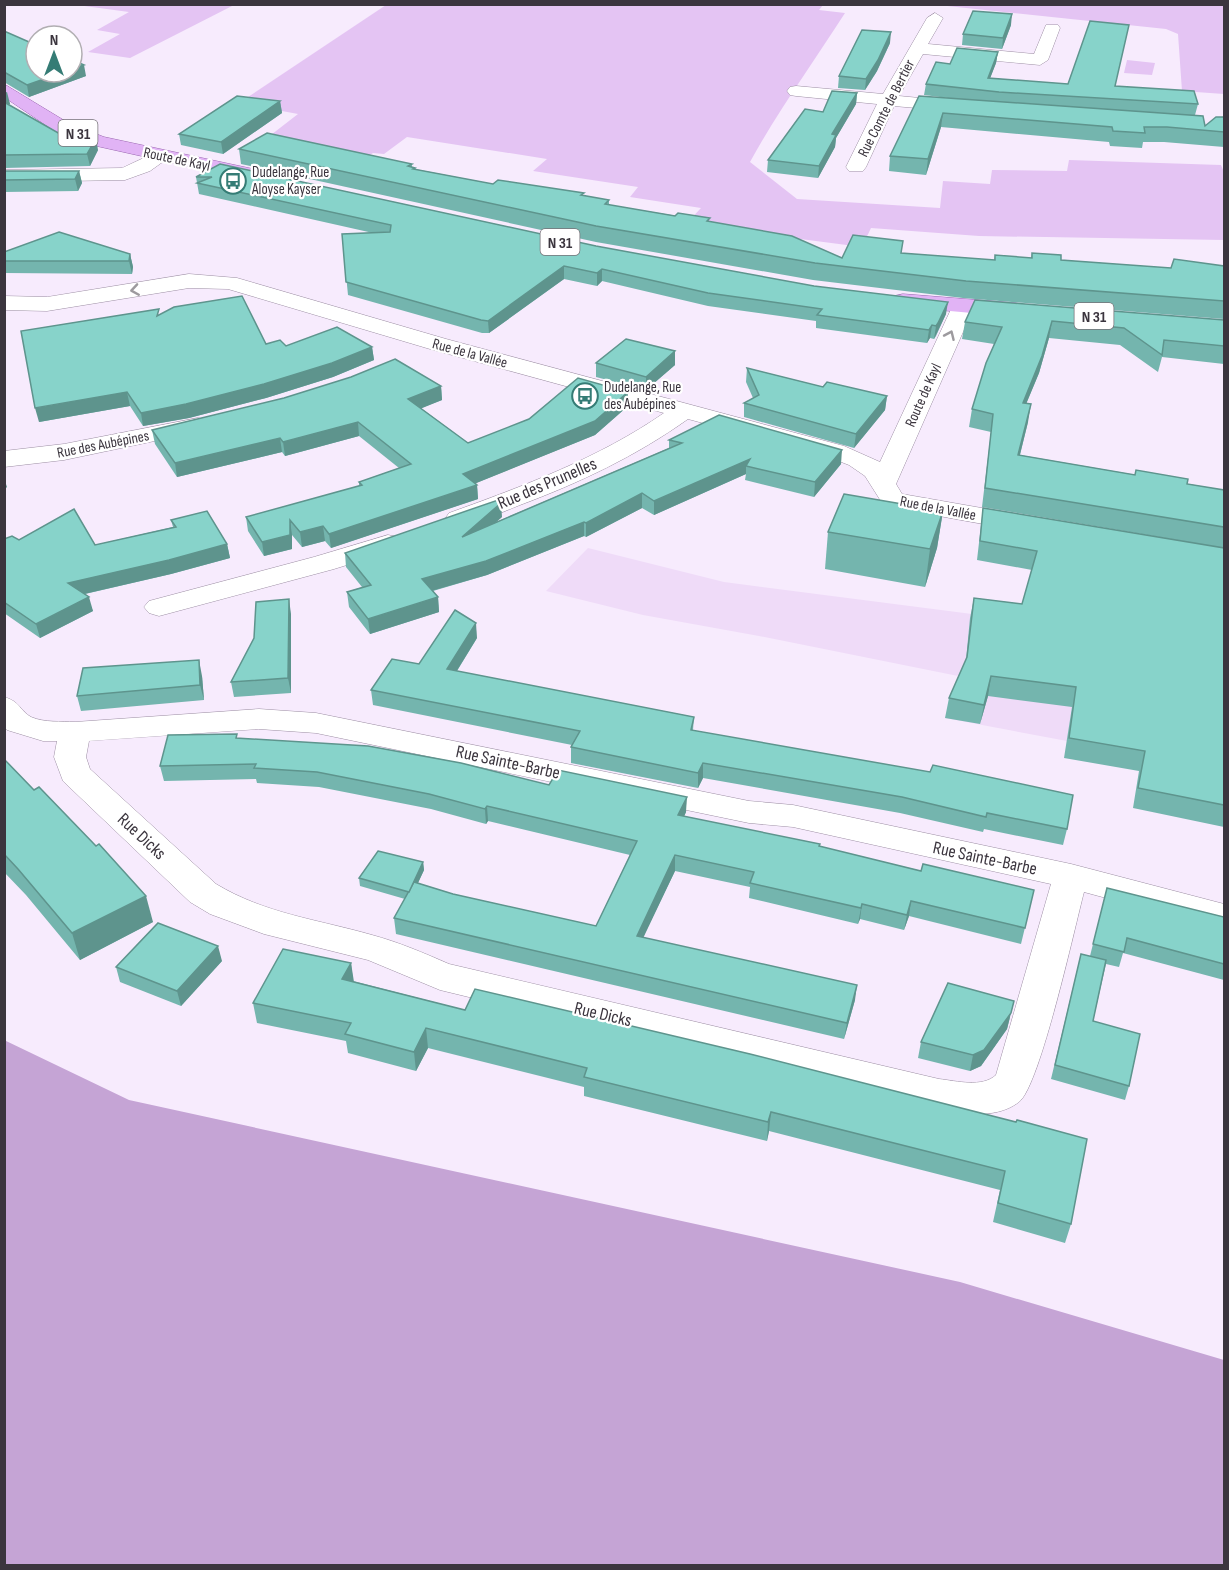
<svg xmlns="http://www.w3.org/2000/svg" width="1229" height="1570" viewBox="0 0 1229 1570" font-family="'Sofia Sans Condensed',sans-serif">
<style>
.built{fill:#efdbf8}
.green{fill:#e4c4f3}
.forest{fill:#c5a4d5}
.lines{fill:none;stroke-linecap:round;stroke-linejoin:round}
.street-casing{stroke:#9d8fa4;stroke-width:1}
.primary-casing{stroke:#9a66b0;stroke-width:1}
.street{fill:#fff;fill-rule:evenodd}
.primary{fill:#e1b3f5;fill-rule:evenodd}
.wall{fill:#74b5ae}
.shaded-wall{fill:#5e948d}
.building{fill:#87d3ca;stroke:#5e948d;stroke-width:1.5}
.oneway{stroke:#9d9a9e}
.labels{text-anchor:middle;stroke-width:4.5;stroke-linejoin:round;paint-order:stroke}
.far-street-label{font-size:15px;fill:#3b353e;stroke:#fff}
.far-poi-label{font-size:15px;fill:#3b353e;stroke:#fff;text-anchor:start}
.shield{fill:#fff;stroke:#767278;stroke-width:1.5}
.shield-label{font-size:16px;font-weight:bold;fill:#3b353e}
.street-label{font-size:18px;fill:#3b353e;stroke:#fff}
</style>
<rect width="100%" height="100%" fill="#f7ebfd"/>
<!-- built -->
<path class="built" d="M 588,548 L 724,582 L 972,614 L 1224,640 L 1067,741 L 945,718 L 963,677 L 759,636 L 643,615 L 546,591 Z"/>
<!-- green -->
<g class="green">
<path d="M 77,5 L 234,5 L 130,58 L 88,52 L 120,34 L 97,30 L 129,12 Z"/>
<path d="M 386,5 L 823,5 L 819,10 L 845,13 C 813,63 778,111 750,162 L 797,199 L 940,208 L 943,181 L 990,184 L 992,170 L 1067,171 L 1069,160 L 1221,165 L 1224,172 L 1224,240 L 979,236 L 871,228 L 862,247 L 686,224 L 701,208 L 630,197 L 638,187 L 533,171 L 547,159 L 407,137 L 384,154 L 373,153 L 363,159 L 267,138 L 298,114 L 239,103 Z"/>
<path d="M 938,5 L 1224,5 L 1224,94 L 1182,91 L 1178,34 L 1166,29 Z"/>
<path d="M 1127,60 L 1155,63 L 1152,75 L 1124,73 Z"/>
</g>
<!-- forest -->
<path class="forest" d="M 4,1040 L 129,1100 L 960,1282 L 1224,1360 L 1224,1565 L 5,1565 Z"/>
<g class="lines">
<!-- street casing -->
<g class="street-casing">
<g id="street">
<path d="M 935,13 L 943,18 L 928,44 L 1034,54 L 1046,25 L 1058,25 L 1060,28 L 1048,60 L 1040,65 L 923,54 L 899,96 L 961,102 L 967,103 L 970,107 L 967,111 L 961,112 L 894,106 L 866,167 L 863,171 L 849,171 L 846,167 L 877,104 L 796,96 L 790,95 L 787,91 L 790,87 L 796,86 L 883,94 L 927,18 Z"/>
<path d="M 161,150 L 168,152 L 171,156 L 150,171 L 125,180 L 4,182 L 4,170 L 122,168 Z"/>
<path d="M 189,274 L 237,278 L 446,339 L 844,446 L 880,462 L 952,307 L 955,302 L 963,300 L 971,302 L 974,307 L 896,484 L 902,494 L 1027,516 L 1037,518 L 1041,524 L 1037,530 L 1027,532 L 884,506 L 865,476 L 849,465 L 826,456 L 688,419 C 636,456 579,483 520,505 C 500,513 480,522 459,527 L 449,525 L 445,519 L 449,513 C 524,486 599,458 664,413 L 430,349 L 228,289 L 189,288 L 47,311 L 4,310 L 4,296 L 47,297 Z"/>
<path d="M 198,418 L 207,420 L 210,425 L 207,430 L 64,460 L 4,467 L 4,451 L 64,444 Z"/>
<path d="M 388,535 L 398,537 L 402,543 L 398,549 L 334,569 L 159,616 L 149,613 L 144,607 L 149,601 L 314,557 Z"/>
<path d="M 4,697 C 20,701 20,711 31,717 C 45,723 61,721 75,722 L 259,709 L 316,713 L 749,801 L 793,805 L 1071,864 L 1224,904 L 1224,930 L 1084,892 C 1075,926 1040,1086 1019,1102 C 997,1119 965,1114 939,1111 L 440,990 L 368,960 L 264,934 L 210,914 L 190,902 L 63,781 L 54,757 L 57,741 L 43,741 L 7,730 L 4,727 ZM 259,729 L 316,733 L 749,823 L 793,827 L 1051,884 L 996,1075 C 982,1088 957,1081 939,1079 L 449,964 C 424,953 398,942 372,935 C 316,919 266,914 216,884 L 90,769 L 86,757 L 89,741 Z"/>
</g>
</g>
<!-- primary casing -->
<g class="primary-casing">
<g id="primary">
<path d="M 4,84 L 70,124 L 104,137 L 258,170 L 265,172 L 268,176 L 265,180 L 258,182 L 92,145 L 56,132 L 4,97 Z"/>
<path d="M 903,294 L 1016,303 L 1024,305 L 1027,310 L 1024,315 L 1016,317 L 895,306 L 892,301 L 895,296 Z"/>
</g>
</g>
<!-- street -->
<use href="#street" class="street"/>
<!-- primary -->
<use href="#primary" class="primary"/>
</g>
<!-- wall -->
<g class="wall">
<path d="M 1011,25 L 1002,49 L 962,45 L 963,34 Z"/>
<path d="M 4,31 L 86,76 L 29,97 L 4,82 Z"/>
<path d="M 890,43 L 877,71 L 865,90 L 838,88 L 839,76 Z"/>
<path d="M 998,52 L 996,63 L 990,78 L 1068,84 L 1116,86 L 1198,104 L 1195,115 L 1205,126 L 1224,117 L 1224,147 L 1164,142 L 1143,142 L 1142,148 L 1110,146 L 1109,142 L 941,127 L 926,175 L 889,171 L 890,156 L 948,98 L 924,95 L 926,84 L 950,64 Z"/>
<path d="M 4,90 L 10,104 L 8,104 L 67,138 L 98,150 L 90,166 L 4,168 Z"/>
<path d="M 857,93 L 856,104 L 836,138 L 835,147 L 818,178 L 767,172 L 768,160 L 823,112 Z"/>
<path d="M 280,101 L 282,113 L 223,154 L 181,145 L 179,134 Z"/>
<path d="M 239,149 L 412,164 L 412,167 L 415,168 L 415,169 L 493,184 L 584,196 L 609,200 L 609,205 L 709,221 L 842,258 L 903,241 L 901,253 L 994,260 L 995,255 L 1031,258 L 1032,253 L 1061,260 L 1171,268 L 1224,266 L 1224,319 L 963,298 L 813,280 L 596,242 L 241,164 Z"/>
<path d="M 220,164 L 596,246 L 946,314 L 936,336 L 934,339 L 930,338 L 927,343 L 816,328 L 816,321 L 708,306 L 602,281 L 597,286 L 564,279 L 489,333 L 482,333 L 348,295 L 342,234 L 373,233 L 199,194 L 196,177 Z"/>
<path d="M 4,171 L 79,171 L 82,183 L 78,191 L 4,192 Z"/>
<path d="M 4,252 L 130,254 L 133,267 L 132,274 L 4,273 Z"/>
<path d="M 160,314 L 266,344 L 286,346 L 372,347 L 374,360 L 333,377 L 266,398 L 189,418 L 143,426 L 130,406 L 39,422 Z"/>
<path d="M 1224,320 L 1224,364 L 1162,357 L 1158,372 L 1120,345 L 1049,338 L 1039,373 L 1026,404 L 1028,422 L 1020,455 L 1224,490 L 1224,827 L 1133,808 L 1139,771 L 1064,758 L 1072,707 L 988,696 L 980,724 L 945,718 L 949,698 L 966,660 L 970,618 L 974,598 L 1022,604 L 1032,570 L 977,560 L 983,508 L 1224,548 L 982,507 L 991,432 L 969,427 L 972,409 L 994,344 L 962,339 L 965,322 Z"/>
<path d="M 675,351 L 675,365 L 646,390 L 596,377 L 596,363 Z"/>
<path d="M 747,368 L 823,387 L 887,396 L 885,410 L 854,448 L 744,417 L 744,403 L 753,398 L 746,382 Z"/>
<path d="M 441,386 L 442,400 L 421,408 L 468,443 L 628,406 L 595,435 L 476,483 L 477,485 L 478,499 L 331,548 L 325,541 L 302,547 L 292,535 L 292,549 L 264,556 L 248,531 L 246,517 L 359,486 L 359,482 L 399,468 L 359,436 L 285,456 L 282,452 L 177,477 L 155,444 L 152,430 Z"/>
<path d="M 669,440 L 841,464 L 814,497 L 745,480 L 746,474 L 654,515 L 642,508 L 586,537 L 584,536 L 487,575 L 433,591 L 438,597 L 439,612 L 370,634 L 349,607 L 347,592 L 362,587 L 346,567 L 345,553 L 502,517 L 496,522 L 669,448 Z"/>
<path d="M 943,511 L 937,548 L 925,587 L 825,569 L 828,532 Z"/>
<path d="M 171,520 L 227,544 L 230,558 L 171,574 L 85,594 L 93,611 L 40,638 L 4,613 L 4,539 L 95,545 L 173,527 Z"/>
<path d="M 291,614 L 291,693 L 234,697 L 231,682 Z"/>
<path d="M 477,638 L 457,671 L 694,717 L 693,730 L 1067,829 L 1063,845 L 984,829 L 983,832 L 900,813 L 703,778 L 698,788 L 571,763 L 571,747 L 572,745 L 373,705 L 371,690 L 419,664 Z"/>
<path d="M 202,676 L 204,700 L 81,711 L 77,696 Z"/>
<path d="M 237,734 L 237,738 L 549,785 L 686,812 L 684,816 L 819,846 L 921,871 L 1034,890 L 1021,944 L 909,916 L 904,930 L 860,919 L 858,924 L 749,898 L 750,887 L 675,871 L 643,937 L 855,1000 L 844,1039 L 396,934 L 394,918 L 405,899 L 360,886 L 359,878 L 423,862 L 424,870 L 418,883 L 453,894 L 596,926 L 630,855 L 488,821 L 486,824 L 431,809 L 319,787 L 257,783 L 256,779 L 164,781 L 160,766 Z"/>
<path d="M 4,759 L 153,922 L 80,960 L 26,895 L 4,872 Z"/>
<path d="M 1107,888 L 1224,917 L 1224,980 L 1123,953 L 1119,967 L 1106,964 L 1093,1021 L 1129,1086 L 1125,1100 L 1051,1079 L 1081,954 L 1090,956 Z"/>
<path d="M 222,961 L 181,1006 L 120,982 L 116,967 Z"/>
<path d="M 351,963 L 353,981 L 465,1010 L 1016,1122 L 1071,1224 L 1065,1243 L 993,1222 L 1000,1190 L 769,1131 L 767,1141 L 584,1096 L 584,1087 L 428,1048 L 416,1071 L 348,1053 L 346,1041 L 257,1023 L 253,1003 Z"/>
<path d="M 1010,1017 L 1007,1029 L 981,1066 L 970,1071 L 918,1058 L 921,1042 Z"/>
</g>
<!-- shaded-wall -->
<g class="shaded-wall">
<path d="M 1012,14 L 1011,25 L 1002,49 L 1003,38 Z"/>
<path d="M 891,32 L 890,43 L 877,71 L 865,90 L 866,79 Z"/>
<path d="M 998,52 L 996,63 L 986,89 L 988,78 Z"/>
<path d="M 84,65 L 86,76 L 29,97 L 27,85 L 64,72 L 72,72 L 72,69 Z"/>
<path d="M 7,92 L 10,104 L 4,106 L 4,93 Z"/>
<path d="M 857,93 L 856,104 L 836,138 L 835,147 L 818,178 L 819,166 L 832,134 Z"/>
<path d="M 280,101 L 282,113 L 223,154 L 221,142 Z"/>
<path d="M 943,113 L 941,127 L 926,175 L 928,159 Z"/>
<path d="M 96,138 L 98,150 L 90,166 L 87,154 Z"/>
<path d="M 79,171 L 82,183 L 78,191 L 75,179 Z"/>
<path d="M 130,254 L 133,267 L 132,274 L 129,261 Z"/>
<path d="M 564,266 L 564,279 L 489,333 L 488,321 Z"/>
<path d="M 602,269 L 602,281 L 597,286 L 597,273 Z"/>
<path d="M 948,302 L 946,314 L 934,339 L 936,326 Z"/>
<path d="M 1052,321 L 1049,338 L 1039,373 L 1019,421 L 1023,403 Z"/>
<path d="M 932,325 L 930,338 L 927,343 L 929,330 Z"/>
<path d="M 372,347 L 374,360 L 333,377 L 266,398 L 189,418 L 143,426 L 141,413 Z"/>
<path d="M 675,351 L 675,365 L 646,390 L 646,377 Z"/>
<path d="M 441,386 L 442,400 L 410,413 L 408,399 Z"/>
<path d="M 127,392 L 130,406 L 39,422 L 35,408 Z"/>
<path d="M 628,392 L 628,406 L 595,435 L 464,488 L 463,474 Z"/>
<path d="M 887,396 L 885,410 L 854,448 L 856,434 Z"/>
<path d="M 1031,404 L 1028,422 L 1015,474 L 1018,455 Z"/>
<path d="M 358,422 L 359,436 L 285,456 L 283,442 Z"/>
<path d="M 280,438 L 282,452 L 177,477 L 175,463 Z"/>
<path d="M 842,450 L 841,464 L 814,497 L 815,482 Z"/>
<path d="M 750,459 L 746,466 L 746,474 L 654,515 L 654,501 Z"/>
<path d="M 4,478 L 7,487 L 4,490 Z"/>
<path d="M 477,485 L 478,499 L 331,548 L 329,534 Z"/>
<path d="M 642,493 L 642,508 L 586,537 L 586,523 Z"/>
<path d="M 501,503 L 502,517 L 463,551 L 462,537 Z"/>
<path d="M 943,511 L 937,548 L 925,587 L 930,549 Z"/>
<path d="M 290,520 L 292,535 L 292,549 L 264,556 L 262,542 Z"/>
<path d="M 584,522 L 584,536 L 487,575 L 424,593 L 422,579 Z"/>
<path d="M 323,526 L 325,541 L 302,547 L 300,532 Z"/>
<path d="M 227,544 L 230,558 L 171,574 L 71,597 L 68,583 Z"/>
<path d="M 89,597 L 93,611 L 40,638 L 36,624 Z"/>
<path d="M 438,597 L 439,612 L 370,634 L 368,619 Z"/>
<path d="M 289,599 L 291,614 L 291,693 L 288,678 Z"/>
<path d="M 476,623 L 477,638 L 448,685 L 447,669 Z"/>
<path d="M 199,660 L 202,676 L 204,700 L 200,685 Z"/>
<path d="M 991,676 L 988,696 L 980,724 L 984,705 Z"/>
<path d="M 703,763 L 703,778 L 698,788 L 698,773 Z"/>
<path d="M 687,797 L 686,812 L 678,830 L 678,815 Z"/>
<path d="M 487,806 L 488,821 L 486,824 L 485,809 Z"/>
<path d="M 675,855 L 675,871 L 637,951 L 637,936 Z"/>
<path d="M 423,862 L 424,870 L 410,900 L 409,892 Z"/>
<path d="M 146,896 L 153,922 L 80,960 L 72,933 Z"/>
<path d="M 911,901 L 909,916 L 904,930 L 907,915 Z"/>
<path d="M 862,904 L 860,919 L 858,924 L 861,908 Z"/>
<path d="M 218,946 L 222,961 L 181,1006 L 177,991 Z"/>
<path d="M 351,963 L 354,982 L 342,979 Z"/>
<path d="M 857,985 L 855,1000 L 844,1039 L 847,1023 Z"/>
<path d="M 1014,1001 L 1007,1029 L 981,1066 L 970,1071 L 973,1055 Z"/>
<path d="M 426,1028 L 428,1048 L 416,1071 L 414,1052 Z"/>
<path d="M 771,1112 L 769,1131 L 767,1141 L 768,1122 Z"/>
</g>
<!-- building -->
<g class="building">
<path d="M 973,11 L 1012,14 L 1003,38 L 963,34 Z"/>
<path d="M 1090,21 L 1129,25 L 1115,86 L 1194,91 L 1198,104 L 999,92 L 926,84 L 936,62 L 950,64 L 957,48 L 998,52 L 988,78 L 1068,84 Z"/>
<path d="M 862,30 L 891,32 L 878,60 L 866,79 L 839,76 Z"/>
<path d="M 4,31 L 36,45 L 36,72 L 64,72 L 27,85 L 4,72 Z"/>
<path d="M 72,60 L 84,65 L 72,69 Z"/>
<path d="M 832,91 L 857,93 L 832,134 L 836,135 L 819,166 L 768,160 L 805,109 L 823,112 Z"/>
<path d="M 237,96 L 280,101 L 221,142 L 179,134 Z"/>
<path d="M 919,96 L 1203,116 L 1205,126 L 1216,117 L 1224,117 L 1224,132 L 1167,127 L 1144,127 L 1145,133 L 1113,131 L 1112,127 L 943,113 L 928,159 L 890,156 Z"/>
<path d="M 4,102 L 67,138 L 96,138 L 87,154 L 4,155 Z"/>
<path d="M 267,133 L 412,164 L 408,166 L 415,168 L 413,169 L 493,184 L 498,180 L 584,193 L 581,195 L 609,200 L 605,204 L 675,216 L 678,213 L 710,218 L 707,221 L 792,236 L 842,258 L 853,235 L 903,241 L 901,253 L 995,260 L 995,255 L 1032,258 L 1032,253 L 1061,255 L 1061,260 L 1171,268 L 1174,259 L 1224,266 L 1224,301 L 966,281 L 815,263 L 596,226 L 239,149 Z"/>
<path d="M 220,164 L 596,246 L 814,286 L 948,302 L 938,323 L 936,326 L 932,325 L 929,330 L 817,315 L 822,309 L 708,293 L 602,269 L 597,273 L 564,266 L 488,321 L 481,320 L 346,282 L 342,234 L 390,232 L 391,225 L 197,183 L 212,177 L 196,177 Z"/>
<path d="M 4,171 L 79,171 L 75,179 L 4,180 Z"/>
<path d="M 59,232 L 130,254 L 129,261 L 4,261 L 4,252 Z"/>
<path d="M 242,296 L 266,344 L 280,340 L 286,346 L 337,327 L 372,347 L 332,363 L 264,384 L 186,404 L 141,413 L 127,392 L 35,408 L 21,331 L 159,309 L 157,316 L 174,307 Z"/>
<path d="M 975,300 L 1224,320 L 1224,346 L 1164,340 L 1162,355 L 1124,328 L 1052,321 L 1042,356 L 1023,403 L 1031,404 L 1018,455 L 1135,475 L 1136,470 L 1188,479 L 1187,484 L 1224,490 L 1224,527 L 985,488 L 993,414 L 972,409 L 986,363 L 1002,327 L 965,322 Z"/>
<path d="M 626,339 L 675,351 L 646,377 L 596,363 Z"/>
<path d="M 395,359 L 441,386 L 408,399 L 468,443 L 529,419 L 578,378 L 628,392 L 595,421 L 463,474 L 477,485 L 329,534 L 323,526 L 300,532 L 290,520 L 290,535 L 262,542 L 246,517 L 362,485 L 359,482 L 411,464 L 358,422 L 283,442 L 280,438 L 175,463 L 152,430 L 284,398 L 351,377 Z"/>
<path d="M 747,368 L 823,387 L 827,382 L 887,396 L 856,434 L 744,403 L 759,395 Z"/>
<path d="M 719,415 L 842,450 L 815,482 L 746,466 L 750,459 L 654,501 L 642,493 L 586,523 L 584,522 L 486,561 L 422,579 L 438,597 L 368,619 L 347,592 L 371,585 L 345,553 L 498,500 L 501,503 L 462,537 L 682,443 L 669,440 Z"/>
<path d="M 844,494 L 943,511 L 930,549 L 828,532 Z"/>
<path d="M 983,508 L 1224,548 L 1224,805 L 1138,788 L 1145,751 L 1069,738 L 1076,687 L 991,676 L 984,705 L 949,698 L 967,657 L 974,598 L 1022,604 L 1037,551 L 980,541 Z"/>
<path d="M 74,509 L 95,545 L 176,527 L 171,520 L 207,511 L 227,544 L 169,560 L 68,583 L 89,597 L 36,624 L 4,602 L 4,539 L 12,536 L 19,540 Z"/>
<path d="M 289,599 L 288,678 L 231,682 L 254,638 L 256,602 Z"/>
<path d="M 455,610 L 476,623 L 447,669 L 694,717 L 691,730 L 930,772 L 933,765 L 1073,795 L 1067,829 L 987,813 L 986,817 L 902,797 L 703,763 L 698,773 L 571,747 L 580,731 L 371,690 L 392,659 L 419,664 Z"/>
<path d="M 199,660 L 200,685 L 77,696 L 83,668 Z"/>
<path d="M 237,734 L 236,738 L 368,746 L 461,763 L 549,785 L 558,770 L 687,797 L 678,815 L 820,844 L 819,846 L 921,871 L 923,864 L 1034,890 L 1025,928 L 911,901 L 907,915 L 862,904 L 861,908 L 750,883 L 754,872 L 675,855 L 637,936 L 857,985 L 847,1023 L 394,918 L 414,882 L 453,894 L 596,926 L 637,841 L 487,806 L 485,809 L 429,794 L 317,772 L 254,768 L 256,764 L 160,766 L 168,735 Z"/>
<path d="M 4,759 L 34,790 L 39,787 L 96,846 L 99,844 L 146,896 L 72,933 L 18,869 L 4,854 Z"/>
<path d="M 378,851 L 423,862 L 409,892 L 359,878 Z"/>
<path d="M 1107,888 L 1224,917 L 1224,964 L 1127,938 L 1124,952 L 1093,944 Z"/>
<path d="M 158,923 L 218,946 L 177,991 L 116,967 Z"/>
<path d="M 283,949 L 351,963 L 342,979 L 465,1010 L 475,989 L 750,1054 L 1016,1122 L 1017,1120 L 1087,1139 L 1071,1224 L 998,1203 L 1005,1171 L 771,1112 L 768,1122 L 584,1077 L 587,1068 L 426,1028 L 414,1052 L 345,1034 L 351,1023 L 253,1003 Z"/>
<path d="M 1081,954 L 1106,960 L 1093,1021 L 1140,1034 L 1129,1086 L 1055,1065 Z"/>
<path d="M 948,983 L 1014,1001 L 1011,1013 L 984,1050 L 973,1055 L 921,1042 Z"/>
</g>
<!-- one-way arrows -->
<defs><path id="oneway-chevron" d="M-2-3.5L2.5 0L-2 3.5" fill="none" stroke-width="1.6" stroke-linecap="round" stroke-linejoin="round" transform="scale(1.5)"/></defs>
<g class="oneway">
<use href="#oneway-chevron" transform="translate(135 290) rotate(171)"/>
<use href="#oneway-chevron" transform="translate(950 335) rotate(-66)"/>
</g>
<!-- icons -->
<defs>
<g id="bus-ring" transform="scale(1.35)"><circle r="9.5" fill="#fff" stroke="#357c75" stroke-width="1.5"/><path d="M-5-6H5V4H4V6H2V4H-2V6H-4V4H-5ZM-3.5-4V0h7V-4ZM-3.5 1.2v1.5H-2V1.2ZM2 1.2v1.5H3.5V1.2Z" fill="#357c75"/></g>
</defs>
<g fill-rule="evenodd">
<use href="#bus-ring" x="233" y="181"/>
<use href="#bus-ring" x="585" y="396"/>
</g>
<g class="labels">
<!-- far-street labels -->
<g class="far-street-label">
<text transform="translate(886 108) rotate(-63)" y="5">Rue Comte de Bertier</text>
<text transform="translate(177 159) rotate(12)" y="5">Route de Kayl</text>
<text transform="translate(470 353) rotate(15)" y="5">Rue de la Vallée</text>
<text transform="translate(923 395) rotate(-66)" y="5">Route de Kayl</text>
<text transform="translate(103 444) rotate(-11)" y="5">Rue des Aubépines</text>
<text transform="translate(938 508) rotate(11)" y="5">Rue de la Vallée</text>
</g>
<!-- far-poi labels -->
<g class="far-poi-label">
<text x="252" y="177">Dudelange, Rue<tspan x="252" dy="17">Aloyse Kayser</tspan></text>
<text x="604" y="392">Dudelange, Rue<tspan x="604" dy="17">des Aubépines</tspan></text>
</g>
<!-- shield labels -->
<g class="shield">
<rect x="58.5" y="120" width="39" height="26" rx="4.5"/>
<rect x="540.5" y="229" width="39" height="26" rx="4.5"/>
<rect x="1074.5" y="303" width="39" height="26" rx="4.5"/>
</g>
<g class="shield-label">
<text x="78" y="139">N 31</text>
<text x="560" y="248">N 31</text>
<text x="1094" y="322">N 31</text>
</g>
<!-- street labels -->
<g class="street-label">
<text transform="translate(547 483) rotate(-23)" y="6">Rue des Prunelles</text>
<text transform="translate(508 762) rotate(12)" y="6">Rue Sainte-Barbe</text>
<text transform="translate(142 836) rotate(43)" y="6">Rue Dicks</text>
<text transform="translate(985 858) rotate(12)" y="6">Rue Sainte-Barbe</text>
<text transform="translate(603 1014) rotate(13)" y="6">Rue Dicks</text>
</g>
</g>
<!-- border -->
<rect width="1229" height="1570" fill="none" stroke="#3b353e" stroke-width="12"/>
<!-- north arrow -->
<g transform="translate(54 54)"><circle r="28" fill="#ffffff" stroke="#b1aeb2" stroke-width="1.5"/>
<path d="M0-4.5L10 22L0 15L-10 22Z" fill="#357c75"/>
<text y="-9" font-size="16" font-weight="bold" text-anchor="middle" fill="#3b353e">N</text>
</g>
</svg>
